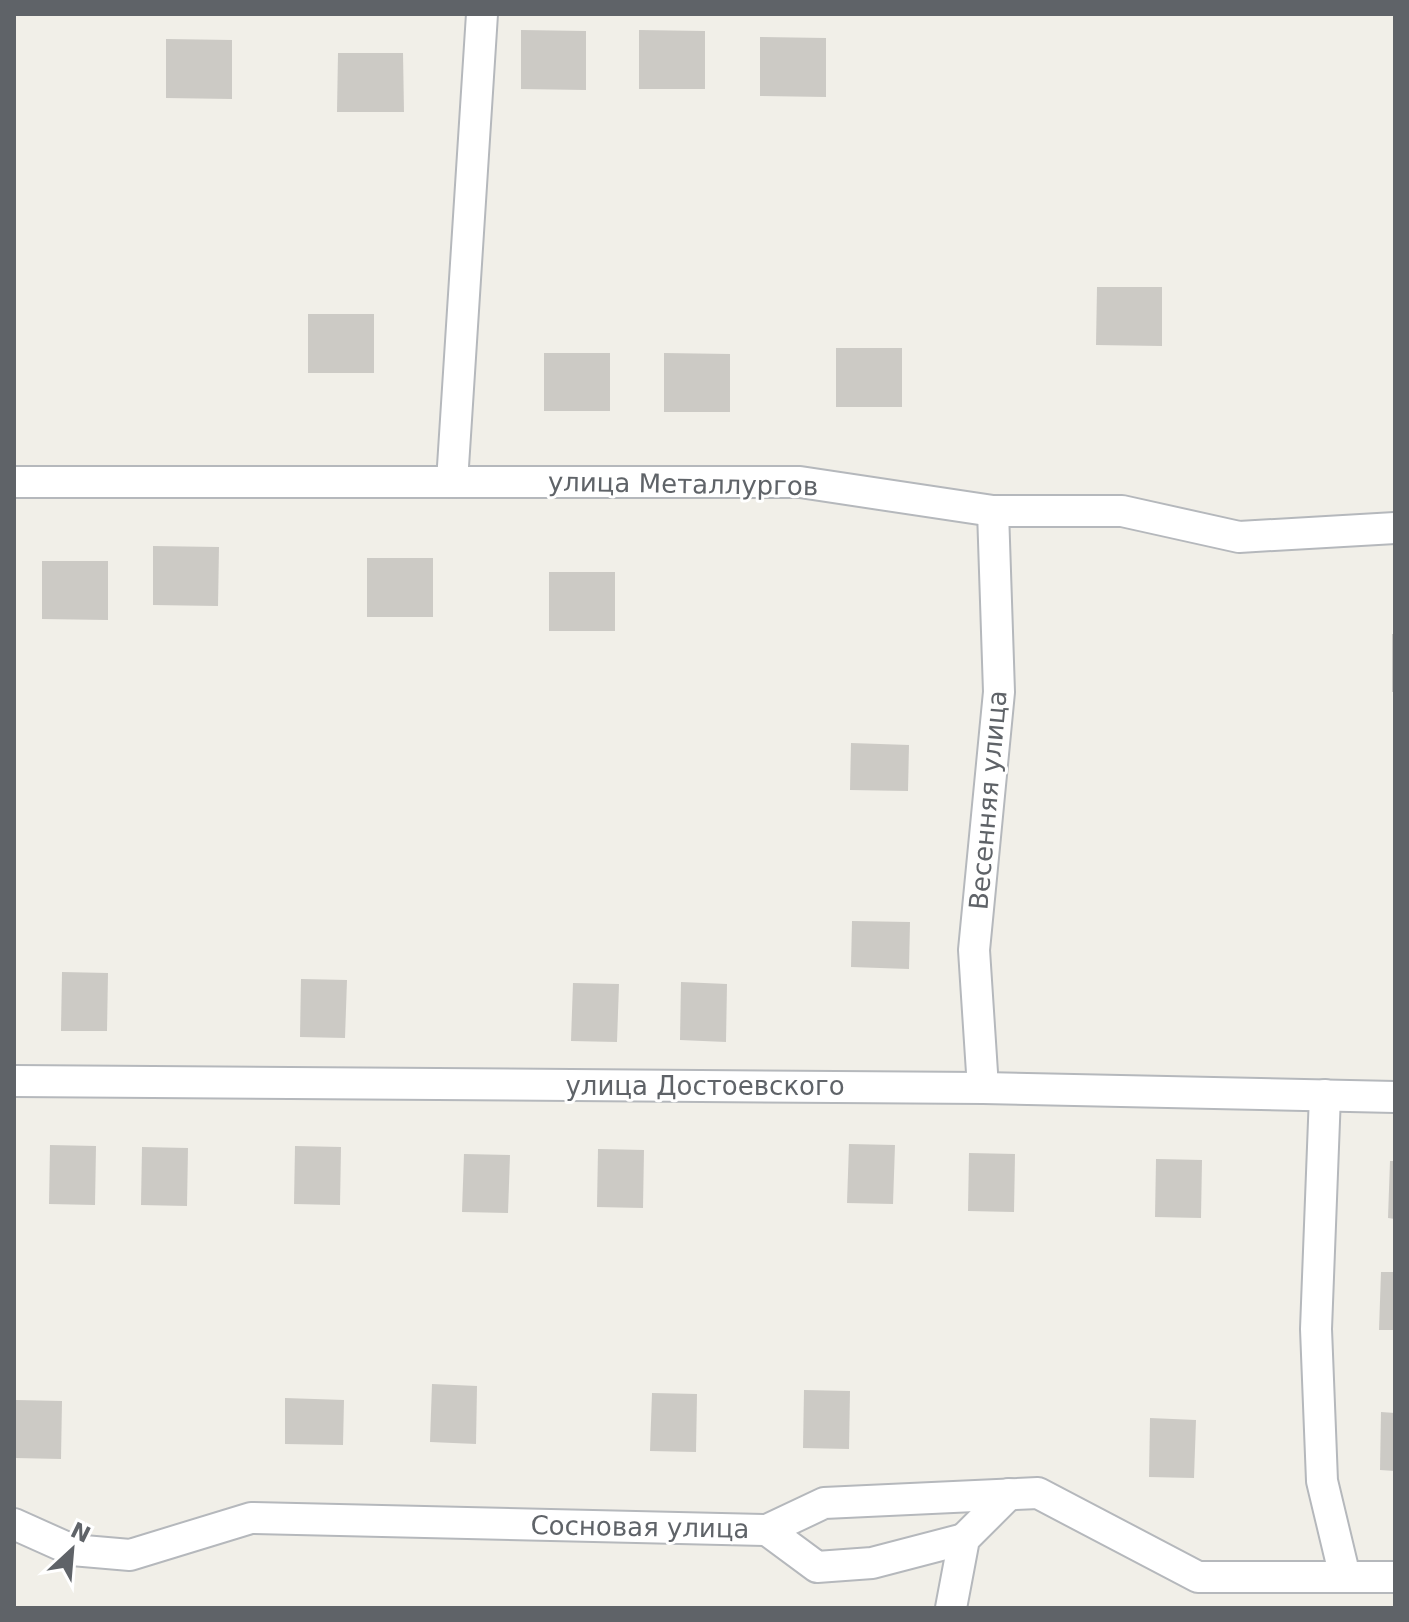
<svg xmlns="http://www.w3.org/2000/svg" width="1409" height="1622" viewBox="0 0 1409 1622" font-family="'DejaVu Sans',sans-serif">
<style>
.building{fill:#cccac5}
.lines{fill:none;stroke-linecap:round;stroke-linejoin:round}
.minor-casing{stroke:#b5b8bc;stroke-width:34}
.minor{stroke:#fff;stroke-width:30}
.labels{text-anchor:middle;stroke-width:6;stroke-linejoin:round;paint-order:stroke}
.street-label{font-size:26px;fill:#5f6368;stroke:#fff}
</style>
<rect width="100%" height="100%" fill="#f1efe8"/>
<!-- building -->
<g class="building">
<path d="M 521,30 L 586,31 L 586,90 L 521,89 Z"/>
<path d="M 639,30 L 705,31 L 705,89 L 639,89 Z"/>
<path d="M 760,37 L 826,38 L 826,97 L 760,96 Z"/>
<path d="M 166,39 L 232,40 L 232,99 L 166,98 Z"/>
<path d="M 338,53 L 403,53 L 404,112 L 337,112 Z"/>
<path d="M 1097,287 L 1162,287 L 1162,346 L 1096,345 Z"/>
<rect x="308" y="314" width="66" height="59"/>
<rect x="836" y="348" width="66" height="59"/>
<rect x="544" y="353" width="66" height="58"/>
<path d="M 664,353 L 730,354 L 730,412 L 664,412 Z"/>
<path d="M 153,546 L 219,547 L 218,606 L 153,605 Z"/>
<rect x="367" y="558" width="66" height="59"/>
<path d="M 42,561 L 108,561 L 108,620 L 42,619 Z"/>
<rect x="549" y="572" width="66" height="59"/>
<rect x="1392" y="634" width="3" height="58"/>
<path d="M 851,743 L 909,745 L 908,791 L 850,790 Z"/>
<path d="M 852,921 L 910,922 L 909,969 L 851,967 Z"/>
<path d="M 62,972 L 108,973 L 107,1031 L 61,1031 Z"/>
<path d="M 301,979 L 347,980 L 345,1038 L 300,1037 Z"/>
<path d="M 681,982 L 727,984 L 726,1042 L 680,1040 Z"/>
<path d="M 573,983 L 619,984 L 617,1042 L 571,1041 Z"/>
<path d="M 849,1144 L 895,1145 L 893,1204 L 847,1203 Z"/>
<path d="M 50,1145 L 96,1146 L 95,1205 L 49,1204 Z"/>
<path d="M 295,1146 L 341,1147 L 340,1205 L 294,1204 Z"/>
<path d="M 142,1147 L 188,1148 L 187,1206 L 141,1205 Z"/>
<path d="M 598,1149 L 644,1150 L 643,1208 L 597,1207 Z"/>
<path d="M 969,1153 L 1015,1154 L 1014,1212 L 968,1211 Z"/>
<path d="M 464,1154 L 510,1155 L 508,1213 L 462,1212 Z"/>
<path d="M 1156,1159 L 1202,1160 L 1201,1218 L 1155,1217 Z"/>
<path d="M 1390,1161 L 1395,1161 L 1395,1219 L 1388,1218 Z"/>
<path d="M 1381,1272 L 1395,1272 L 1395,1330 L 1379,1330 Z"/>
<path d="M 432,1384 L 477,1386 L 476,1444 L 430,1442 Z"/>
<path d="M 804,1390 L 850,1391 L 849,1449 L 803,1448 Z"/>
<path d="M 652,1393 L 697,1394 L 696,1452 L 650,1451 Z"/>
<path d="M 285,1398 L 344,1400 L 343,1445 L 285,1444 Z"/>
<path d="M 16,1400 L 62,1401 L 61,1459 L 15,1458 Z"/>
<path d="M 1381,1412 L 1395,1413 L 1395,1471 L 1380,1470 Z"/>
<path d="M 1150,1418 L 1196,1420 L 1194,1478 L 1149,1477 Z"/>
</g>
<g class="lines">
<!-- minor casing -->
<g class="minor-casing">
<g id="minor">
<path d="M 14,482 L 800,482 L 993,511 L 1122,511 L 1239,537 L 1395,528"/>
<path d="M 452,482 L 482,14"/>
<path d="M 14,1081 L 983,1088 L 1395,1097"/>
<path d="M 983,1088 L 974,950 L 999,692 L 993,511"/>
<path d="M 1325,1095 L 1316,1329 L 1322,1481 L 1345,1577"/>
<path d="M 14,1524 L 72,1550 L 130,1555 L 251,1518 L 767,1530 L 824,1503 L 1038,1493 L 1198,1577 L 1395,1577"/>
<path d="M 767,1530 L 817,1567 L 872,1563 L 964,1539"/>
<path d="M 951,1608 L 964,1539 L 1009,1494"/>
</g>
</g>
<!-- minor -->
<use href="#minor" class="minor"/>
</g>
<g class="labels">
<!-- street labels -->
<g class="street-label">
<text transform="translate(683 484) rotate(1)" y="9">улица Металлургов</text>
<text transform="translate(988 800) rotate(-85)" y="9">Весенняя улица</text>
<text x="705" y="1095">улица Достоевского</text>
<text transform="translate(640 1527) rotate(1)" y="9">Сосновая улица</text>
</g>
</g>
<!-- border -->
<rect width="1409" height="1622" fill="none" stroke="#5f6368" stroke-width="32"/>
<!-- north arrow -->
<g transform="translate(72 1550) rotate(26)" stroke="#ffffff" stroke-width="6" paint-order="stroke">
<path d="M0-6L14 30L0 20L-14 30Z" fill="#5f6368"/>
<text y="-12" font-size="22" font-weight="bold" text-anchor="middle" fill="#5f6368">N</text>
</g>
</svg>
